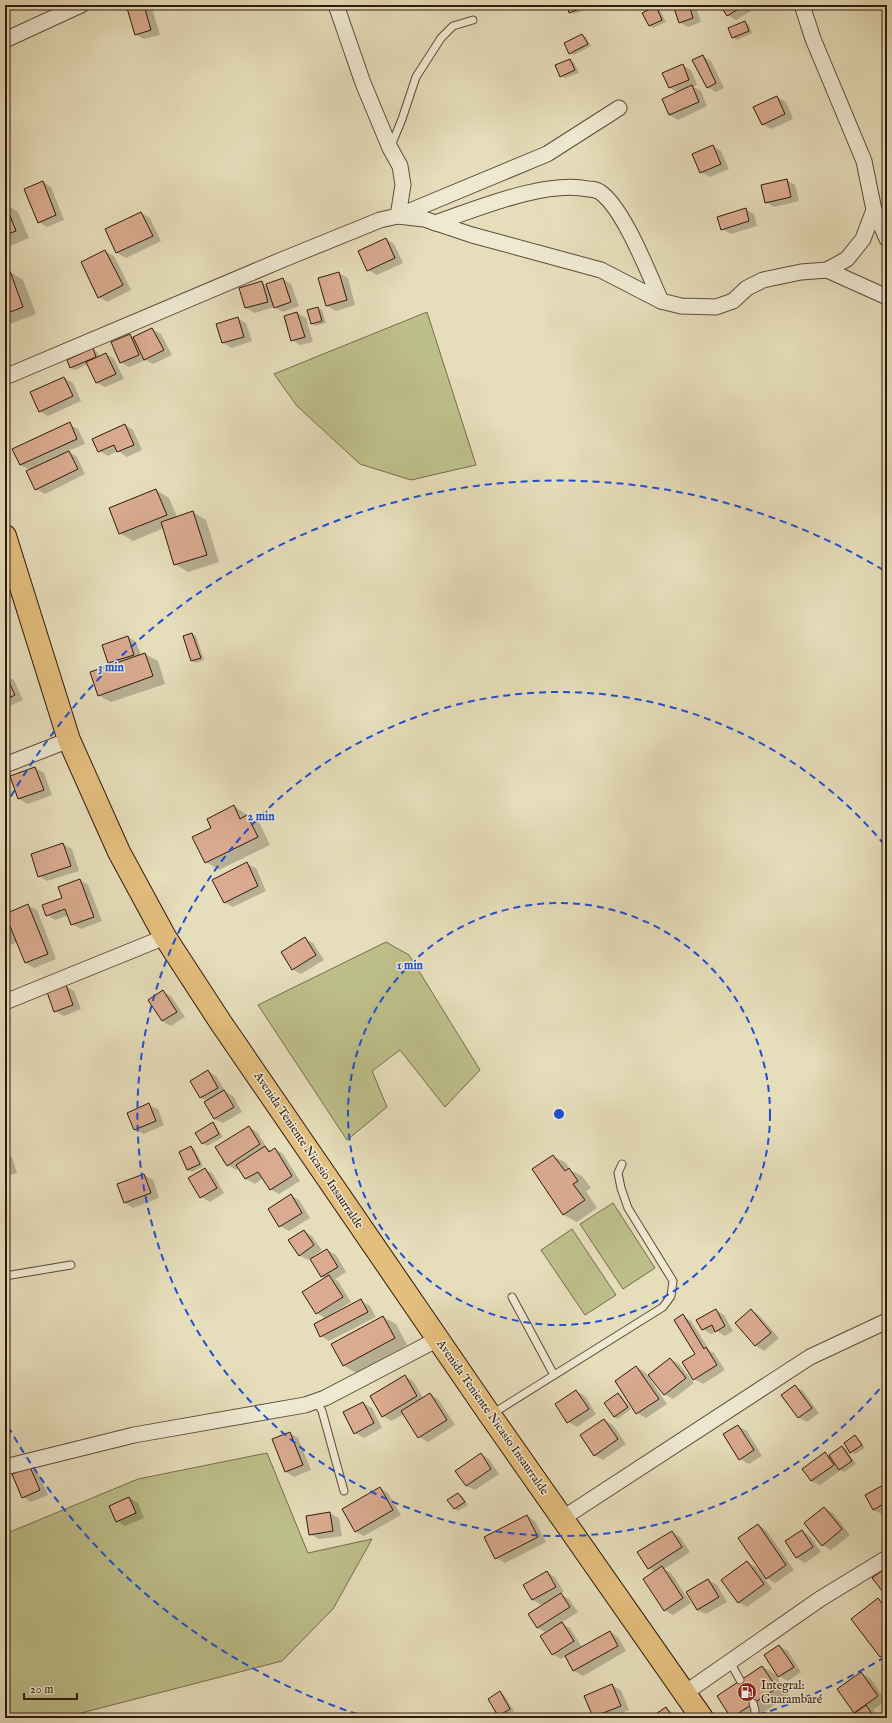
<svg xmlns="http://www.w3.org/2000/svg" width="892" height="1723" viewBox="0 0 892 1723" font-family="'IM FELL English',serif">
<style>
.green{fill:#bdbf8a;stroke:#766c4c}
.shadow{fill:#0003}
.building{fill:#daab90;stroke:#30190d}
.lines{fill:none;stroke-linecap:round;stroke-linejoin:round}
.lane-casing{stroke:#5e4a38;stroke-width:9}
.street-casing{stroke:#5e4a38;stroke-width:17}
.primary-casing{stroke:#30190d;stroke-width:24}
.lane{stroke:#efe9d2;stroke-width:7}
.street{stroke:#efe9d2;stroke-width:15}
.primary{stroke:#e3be7d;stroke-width:22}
.ring{fill:none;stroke:#1d4ed8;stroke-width:2;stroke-dasharray:7 5}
.labels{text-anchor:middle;stroke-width:3;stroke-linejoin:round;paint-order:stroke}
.street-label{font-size:12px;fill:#30190d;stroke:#efe9d2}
.poi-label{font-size:12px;fill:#30190d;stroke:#efe9d2;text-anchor:start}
.centre{fill:#1d4ed8;stroke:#efe9d2;stroke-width:2}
.ring-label{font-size:12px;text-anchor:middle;font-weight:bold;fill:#1d4ed8;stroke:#efe9d2;stroke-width:3;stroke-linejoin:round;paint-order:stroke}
</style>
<rect width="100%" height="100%" fill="#e6ddba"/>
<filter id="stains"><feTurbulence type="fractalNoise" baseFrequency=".005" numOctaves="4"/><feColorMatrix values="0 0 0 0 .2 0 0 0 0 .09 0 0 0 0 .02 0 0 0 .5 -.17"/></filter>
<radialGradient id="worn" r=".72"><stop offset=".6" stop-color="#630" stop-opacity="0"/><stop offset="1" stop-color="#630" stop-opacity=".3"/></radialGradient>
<!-- green -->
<g class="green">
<path d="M 427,312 L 476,465 L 411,480 L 360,464 L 297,406 L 274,374 Z"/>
<path d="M 386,942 L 409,955 L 480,1070 L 445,1107 L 400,1050 L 372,1071 L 387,1107 L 347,1140 L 258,1005 Z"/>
<path d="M 613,1203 L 655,1268 L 623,1289 L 580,1224 Z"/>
<path d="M 572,1229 L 616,1295 L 585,1315 L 541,1250 Z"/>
<path d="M 267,1453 L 308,1553 L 372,1539 L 333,1609 L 282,1661 L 62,1718 L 5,1718 L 5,1534 L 138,1479 Z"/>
</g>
<!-- shadow -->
<g class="shadow">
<path d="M 127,5 L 151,5 L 160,35 L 144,39 L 135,34 Z"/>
<path d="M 568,5 L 584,5 L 585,10 L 574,14 L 570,12 Z"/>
<path d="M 674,5 L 695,5 L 701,22 L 688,27 L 679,22 Z"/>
<path d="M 721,5 L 758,5 L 759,6 L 736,20 L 728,15 Z"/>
<path d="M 656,7 L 660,10 L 666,22 L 653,28 L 649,25 Z"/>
<path d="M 745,22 L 749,25 L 752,33 L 737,40 L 733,38 L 729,29 Z"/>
<path d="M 582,35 L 586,37 L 591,46 L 574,55 L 570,53 Z"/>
<path d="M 702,56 L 711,61 L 724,88 L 716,92 L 707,87 Z"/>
<path d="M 570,60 L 574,62 L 579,73 L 565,78 L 561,76 L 556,66 Z"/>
<path d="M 682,65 L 691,70 L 697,85 L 693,87 L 701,91 L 707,106 L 678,120 L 669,115 L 678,93 L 670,88 Z"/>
<path d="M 777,97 L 786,102 L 793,119 L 771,129 L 762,124 Z"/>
<path d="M 713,146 L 721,151 L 729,169 L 710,177 L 701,172 Z"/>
<path d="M 786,180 L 795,185 L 799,201 L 774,207 L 766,202 Z"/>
<path d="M 43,182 L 51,187 L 64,220 L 47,227 L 39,222 Z"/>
<path d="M 5,204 L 18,212 L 29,238 L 5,248 Z"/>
<path d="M 745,209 L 754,214 L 757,226 L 731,234 L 722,229 Z"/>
<path d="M 141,213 L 150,218 L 161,241 L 126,258 L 117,253 L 106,230 Z"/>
<path d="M 386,239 L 394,244 L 403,263 L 377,275 L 368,270 Z"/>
<path d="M 105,251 L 114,256 L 131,290 L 107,302 L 99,297 Z"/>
<path d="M 10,272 L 23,280 L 36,314 L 5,326 L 5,274 Z"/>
<path d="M 339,273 L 348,278 L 355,305 L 336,311 L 327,306 Z"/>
<path d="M 283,279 L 291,284 L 299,306 L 283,312 L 274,307 L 255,313 L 246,308 L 241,289 L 262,283 L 266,285 Z"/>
<path d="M 318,308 L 322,310 L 326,323 L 315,326 L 312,323 L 308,311 Z"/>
<path d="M 297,313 L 306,318 L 313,342 L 300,345 L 292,340 Z"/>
<path d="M 237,318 L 246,323 L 252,341 L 232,348 L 223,343 L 217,325 Z"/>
<path d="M 152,329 L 161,334 L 172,355 L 153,364 L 146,360 L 129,367 L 120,362 L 130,335 L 134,338 Z"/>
<path d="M 93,349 L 97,352 L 99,357 L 106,354 L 114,359 L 124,379 L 105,387 L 97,383 L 88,364 L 75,370 L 71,368 L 68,360 Z"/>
<path d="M 64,378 L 73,383 L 81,401 L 48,416 L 39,411 Z"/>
<path d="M 69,424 L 78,429 L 85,444 L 68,451 L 77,457 L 85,474 L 45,494 L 36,489 L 31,470 L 20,465 Z"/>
<path d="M 125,425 L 133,430 L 142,450 L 127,457 L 118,451 L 108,456 L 99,451 Z"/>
<path d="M 156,490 L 169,498 L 177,517 L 193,512 L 206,520 L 219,562 L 188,572 L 175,564 L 164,528 L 133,541 L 120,533 Z"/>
<path d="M 192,634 L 196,636 L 204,660 L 196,663 L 192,661 Z"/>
<path d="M 128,637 L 136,642 L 141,655 L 145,654 L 158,661 L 165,684 L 111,702 L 98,695 L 113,665 L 108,663 Z"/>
<path d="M 5,675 L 14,680 L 23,700 L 5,708 Z"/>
<path d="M 35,768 L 44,773 L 52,795 L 28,804 L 19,799 L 11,777 Z"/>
<path d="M 234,806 L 260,824 L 270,845 L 219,870 L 206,862 Z"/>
<path d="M 63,844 L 72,849 L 79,871 L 47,881 L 39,876 Z"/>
<path d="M 247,864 L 256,868 L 266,891 L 233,907 L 224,902 Z"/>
<path d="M 80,880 L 88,885 L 102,921 L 81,929 L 72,924 L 69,915 L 55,920 L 47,915 Z"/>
<path d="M 28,906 L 37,910 L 56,959 L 34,968 L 26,963 L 18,942 L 5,947 L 5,919 L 9,921 Z"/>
<path d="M 305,939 L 313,943 L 324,960 L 301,974 L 292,969 Z"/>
<path d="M 66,986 L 74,991 L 81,1009 L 64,1016 L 55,1011 Z"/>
<path d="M 163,992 L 171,996 L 185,1017 L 171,1026 L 162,1021 Z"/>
<path d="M 208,1071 L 216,1076 L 226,1092 L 233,1096 L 242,1112 L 223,1123 L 214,1119 L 207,1101 L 201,1098 L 191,1081 Z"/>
<path d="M 149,1105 L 158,1109 L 164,1125 L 144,1134 L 135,1129 Z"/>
<path d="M 213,1123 L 216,1126 L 223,1137 L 207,1146 L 203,1143 L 197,1133 Z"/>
<path d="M 249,1127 L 257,1132 L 267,1148 L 272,1151 L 275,1149 L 283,1154 L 300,1181 L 279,1194 L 270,1189 L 263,1178 L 255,1184 L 246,1179 L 239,1168 L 236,1170 L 228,1165 Z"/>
<path d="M 191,1147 L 195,1150 L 203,1166 L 192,1172 L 188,1170 L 180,1153 Z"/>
<path d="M 5,1153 L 12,1157 L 17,1173 L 5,1177 Z"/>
<path d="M 553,1156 L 566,1163 L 570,1170 L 582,1176 L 591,1188 L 586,1191 L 597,1208 L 577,1222 L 564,1215 L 533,1169 Z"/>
<path d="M 205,1169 L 213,1174 L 224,1193 L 210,1202 L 201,1197 Z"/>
<path d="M 144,1175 L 153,1180 L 159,1198 L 133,1208 L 125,1203 Z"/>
<path d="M 291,1195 L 299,1200 L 310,1218 L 289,1231 L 280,1226 L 269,1209 Z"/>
<path d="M 304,1231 L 312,1236 L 322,1250 L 311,1258 L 312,1259 L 327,1250 L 336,1255 L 346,1272 L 335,1279 L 338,1281 L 351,1302 L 332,1314 L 333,1315 L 361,1301 L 370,1306 L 376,1317 L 329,1341 L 321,1336 L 326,1319 L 317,1313 L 325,1278 L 322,1277 L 311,1258 L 308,1260 L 299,1255 Z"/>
<path d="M 716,1310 L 724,1315 L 733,1331 L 725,1336 L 717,1331 L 711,1334 L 703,1329 Z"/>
<path d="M 751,1310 L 759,1315 L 779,1338 L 764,1351 L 756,1346 L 736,1323 Z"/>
<path d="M 683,1316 L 691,1321 L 710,1351 L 714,1353 L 725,1370 L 703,1384 L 694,1379 L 684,1363 L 696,1355 Z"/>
<path d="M 383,1317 L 396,1324 L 407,1345 L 356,1373 L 343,1365 Z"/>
<path d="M 670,1359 L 679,1364 L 694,1383 L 673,1399 L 664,1394 Z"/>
<path d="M 637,1367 L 645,1372 L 667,1404 L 646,1418 L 637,1413 L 616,1381 Z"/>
<path d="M 405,1376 L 413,1381 L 423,1398 L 430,1394 L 438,1399 L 455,1425 L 428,1442 L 419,1437 L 404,1414 L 391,1421 L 383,1416 Z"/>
<path d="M 795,1386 L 803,1391 L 819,1413 L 807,1422 L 798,1417 Z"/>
<path d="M 576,1391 L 585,1396 L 596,1414 L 577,1427 L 568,1422 Z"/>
<path d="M 618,1394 L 622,1397 L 631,1409 L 618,1419 L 614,1417 Z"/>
<path d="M 363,1403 L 372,1408 L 382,1428 L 364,1438 L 355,1433 Z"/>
<path d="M 604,1420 L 613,1425 L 626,1444 L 603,1460 L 594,1455 Z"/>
<path d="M 738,1426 L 747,1431 L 762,1456 L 749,1464 L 740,1459 L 725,1434 Z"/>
<path d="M 290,1433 L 298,1438 L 311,1470 L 294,1477 L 286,1472 Z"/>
<path d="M 855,1436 L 859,1439 L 865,1448 L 855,1454 L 851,1452 Z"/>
<path d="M 842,1447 L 846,1449 L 856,1464 L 844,1472 L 841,1470 L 820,1485 L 811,1481 L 825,1454 L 829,1456 Z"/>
<path d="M 481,1454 L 489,1459 L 499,1474 L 475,1490 L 466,1486 Z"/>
<path d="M 30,1468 L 38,1473 L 48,1495 L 31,1502 L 23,1497 Z"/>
<path d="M 887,1484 L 887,1512 L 882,1514 L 873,1510 Z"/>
<path d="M 380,1488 L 388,1493 L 401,1515 L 364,1536 L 356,1532 L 343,1510 Z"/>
<path d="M 458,1494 L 462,1496 L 468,1505 L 458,1511 L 454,1508 Z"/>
<path d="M 129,1498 L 138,1503 L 144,1518 L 125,1526 L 117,1521 Z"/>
<path d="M 824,1508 L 833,1513 L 850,1535 L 831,1550 L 823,1545 Z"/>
<path d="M 330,1513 L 339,1518 L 342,1536 L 319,1539 L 310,1534 L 307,1517 Z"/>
<path d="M 527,1516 L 535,1521 L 546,1542 L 505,1563 L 496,1558 Z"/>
<path d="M 758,1525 L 766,1530 L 794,1570 L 775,1583 L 767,1578 Z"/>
<path d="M 802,1531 L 810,1536 L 821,1552 L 805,1563 L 797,1558 L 786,1541 Z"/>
<path d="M 672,1532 L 680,1537 L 690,1552 L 664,1569 L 671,1573 L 691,1603 L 673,1615 L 665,1610 L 655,1572 L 648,1568 Z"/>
<path d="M 747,1562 L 756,1567 L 772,1589 L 747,1607 L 738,1602 Z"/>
<path d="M 547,1572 L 555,1577 L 564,1592 L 560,1594 L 569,1599 L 578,1612 L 561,1623 L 570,1628 L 582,1647 L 610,1632 L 618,1637 L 626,1651 L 583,1676 L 574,1671 L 566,1656 L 561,1659 L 552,1654 L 547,1633 L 538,1628 L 529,1614 L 543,1606 L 533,1600 L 524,1585 Z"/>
<path d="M 708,1580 L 717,1585 L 727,1602 L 706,1614 L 697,1610 Z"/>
<path d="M 878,1600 L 887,1605 L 887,1659 L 881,1656 Z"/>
<path d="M 779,1646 L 788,1651 L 801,1672 L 788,1681 L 779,1676 Z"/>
<path d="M 763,1667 L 775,1674 L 789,1695 L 755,1718 L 732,1717 Z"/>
<path d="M 861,1673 L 870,1678 L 886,1701 L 873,1710 L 879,1718 L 850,1718 L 856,1713 L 839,1689 Z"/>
<path d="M 612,1685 L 621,1690 L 629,1710 L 611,1718 L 596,1718 L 593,1717 Z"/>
<path d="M 500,1692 L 504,1695 L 514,1711 L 502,1718 L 498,1716 Z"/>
<path d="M 666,1708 L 681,1718 L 651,1718 Z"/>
</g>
<!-- building -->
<g class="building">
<path d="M 126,5 L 144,5 L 151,30 L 135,35 Z"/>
<path d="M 567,5 L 581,5 L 582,8 L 569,13 Z"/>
<path d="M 673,5 L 689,5 L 693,18 L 679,23 Z"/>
<path d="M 720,5 L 745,5 L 727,16 Z"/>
<path d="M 656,6 L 662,20 L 649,26 L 642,13 Z"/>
<path d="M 745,21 L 749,31 L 732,38 L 728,28 Z"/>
<path d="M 582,34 L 588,44 L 569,54 L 564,43 Z"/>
<path d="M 703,55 L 716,83 L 707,88 L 692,60 Z"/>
<path d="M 570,59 L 575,70 L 560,77 L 555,65 Z"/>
<path d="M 683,64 L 689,80 L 669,88 L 662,73 Z"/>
<path d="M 692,85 L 699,102 L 669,115 L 662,99 Z"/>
<path d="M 777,96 L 785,114 L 762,125 L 753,107 Z"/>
<path d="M 713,145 L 721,164 L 700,173 L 692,154 Z"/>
<path d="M 787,179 L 791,197 L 765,203 L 761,185 Z"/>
<path d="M 43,181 L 56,215 L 38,223 L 24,189 Z"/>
<path d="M 5,203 L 16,231 L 5,235 Z"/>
<path d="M 746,208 L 749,221 L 721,230 L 717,217 Z"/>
<path d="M 141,212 L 153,236 L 116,253 L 105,229 Z"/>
<path d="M 386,238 L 395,258 L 367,271 L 358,251 Z"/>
<path d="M 105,250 L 123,285 L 98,298 L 81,262 Z"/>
<path d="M 10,271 L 23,307 L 5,314 L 5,273 Z"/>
<path d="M 339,272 L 347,300 L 326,306 L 318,278 Z"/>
<path d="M 283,278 L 291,302 L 274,308 L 266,284 Z"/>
<path d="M 262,281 L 268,302 L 245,308 L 239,288 Z"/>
<path d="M 318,307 L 322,321 L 311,324 L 307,310 Z"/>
<path d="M 297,312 L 305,337 L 291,341 L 284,316 Z"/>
<path d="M 238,317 L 244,337 L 222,343 L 216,324 Z"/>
<path d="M 152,328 L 164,350 L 144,360 L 133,337 Z"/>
<path d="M 130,334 L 139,355 L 120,363 L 111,342 Z"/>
<path d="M 93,348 L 96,357 L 70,368 L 67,360 Z"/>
<path d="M 106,353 L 116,374 L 96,383 L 86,362 Z"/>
<path d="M 64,377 L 73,396 L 39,412 L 30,392 Z"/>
<path d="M 70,422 L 77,439 L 20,465 L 12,449 Z"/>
<path d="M 125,424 L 134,445 L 117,452 L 114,445 L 98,452 L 92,439 Z"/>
<path d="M 69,451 L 78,469 L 35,490 L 26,471 Z"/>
<path d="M 156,489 L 167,515 L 119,534 L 109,508 Z"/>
<path d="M 193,511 L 207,555 L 174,565 L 161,522 Z"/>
<path d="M 192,633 L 201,658 L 191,661 L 183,636 Z"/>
<path d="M 128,636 L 134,655 L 108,663 L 102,645 Z"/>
<path d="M 145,653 L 153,676 L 98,696 L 90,672 Z"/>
<path d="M 5,674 L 15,695 L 5,700 Z"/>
<path d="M 35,767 L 44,790 L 18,799 L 10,776 Z"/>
<path d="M 234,805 L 240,819 L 247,815 L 258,837 L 205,863 L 192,837 L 211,828 L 207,819 Z"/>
<path d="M 63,843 L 71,866 L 38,877 L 31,854 Z"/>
<path d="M 247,862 L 258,886 L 224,903 L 212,880 Z"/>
<path d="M 80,879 L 94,917 L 71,925 L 65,909 L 46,916 L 42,905 L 62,898 L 58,887 Z"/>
<path d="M 28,904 L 48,954 L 25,963 L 5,914 Z"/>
<path d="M 5,925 L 9,938 L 5,939 Z"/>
<path d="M 305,937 L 316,955 L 292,970 L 281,952 Z"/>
<path d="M 66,985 L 73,1005 L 54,1012 L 47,992 Z"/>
<path d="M 163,990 L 177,1012 L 162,1021 L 148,1000 Z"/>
<path d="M 208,1070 L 218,1088 L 200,1098 L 190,1081 Z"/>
<path d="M 224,1090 L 234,1107 L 214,1119 L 204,1102 Z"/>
<path d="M 149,1103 L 156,1121 L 134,1130 L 127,1113 Z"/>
<path d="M 213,1122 L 219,1134 L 202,1144 L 195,1133 Z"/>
<path d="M 249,1126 L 260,1144 L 227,1166 L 215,1147 Z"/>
<path d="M 191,1146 L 200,1164 L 187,1170 L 179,1152 Z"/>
<path d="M 265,1146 L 269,1152 L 275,1148 L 292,1176 L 270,1190 L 258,1172 L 245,1179 L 236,1165 Z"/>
<path d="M 5,1155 L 9,1168 L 5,1169 Z"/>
<path d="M 553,1155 L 565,1171 L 569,1168 L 578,1181 L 573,1184 L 585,1200 L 563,1215 L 532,1169 Z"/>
<path d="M 205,1168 L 217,1188 L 200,1198 L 188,1178 Z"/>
<path d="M 144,1174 L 151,1193 L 124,1203 L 117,1184 Z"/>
<path d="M 291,1194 L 302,1213 L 279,1227 L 268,1209 Z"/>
<path d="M 304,1230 L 314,1245 L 299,1256 L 288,1240 Z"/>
<path d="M 327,1249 L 338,1267 L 321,1277 L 310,1259 Z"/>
<path d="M 329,1275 L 343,1297 L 316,1314 L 302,1292 Z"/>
<path d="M 361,1299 L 368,1312 L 320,1337 L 314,1324 Z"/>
<path d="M 716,1309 L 725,1326 L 715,1332 L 712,1325 L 702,1330 L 696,1320 Z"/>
<path d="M 751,1309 L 771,1333 L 755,1346 L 735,1323 Z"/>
<path d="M 683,1314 L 704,1349 L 706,1347 L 717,1365 L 693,1380 L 682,1362 L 695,1354 L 674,1320 Z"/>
<path d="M 383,1316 L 395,1338 L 343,1366 L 331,1344 Z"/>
<path d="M 670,1358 L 686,1378 L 664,1395 L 648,1375 Z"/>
<path d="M 636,1366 L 659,1399 L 636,1414 L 615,1381 Z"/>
<path d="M 887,1371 L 887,1384 L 882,1373 Z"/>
<path d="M 405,1375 L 417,1396 L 382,1417 L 370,1396 Z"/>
<path d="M 795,1385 L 812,1408 L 798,1418 L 781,1395 Z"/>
<path d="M 576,1390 L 589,1409 L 567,1423 L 555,1404 Z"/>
<path d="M 430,1393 L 447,1420 L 418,1438 L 401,1411 Z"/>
<path d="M 618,1393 L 628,1407 L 614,1417 L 604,1403 Z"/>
<path d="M 363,1402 L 374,1423 L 354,1434 L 343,1412 Z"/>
<path d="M 604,1419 L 618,1439 L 594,1456 L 580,1435 Z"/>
<path d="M 738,1425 L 754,1450 L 739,1460 L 723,1434 Z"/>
<path d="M 290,1432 L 303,1465 L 285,1472 L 272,1439 Z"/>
<path d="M 855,1435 L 862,1445 L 850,1453 L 844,1443 Z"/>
<path d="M 842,1446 L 852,1461 L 839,1470 L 829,1455 Z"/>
<path d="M 825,1452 L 834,1465 L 811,1481 L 802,1469 Z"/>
<path d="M 481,1453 L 491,1469 L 466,1486 L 455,1471 Z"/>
<path d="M 30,1467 L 40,1490 L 22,1498 L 12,1474 Z"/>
<path d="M 887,1483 L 887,1502 L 873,1510 L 865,1495 Z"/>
<path d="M 380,1487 L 393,1510 L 355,1532 L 342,1509 Z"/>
<path d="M 458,1493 L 465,1502 L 454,1509 L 447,1500 Z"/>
<path d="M 129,1497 L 136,1513 L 116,1522 L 109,1506 Z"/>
<path d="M 824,1507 L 842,1529 L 822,1546 L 804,1523 Z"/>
<path d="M 330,1512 L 333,1531 L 309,1535 L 306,1516 Z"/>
<path d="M 527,1515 L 538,1537 L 495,1559 L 484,1537 Z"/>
<path d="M 758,1524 L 786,1565 L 766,1579 L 738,1538 Z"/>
<path d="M 802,1530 L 813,1547 L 796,1558 L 785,1541 Z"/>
<path d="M 672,1531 L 682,1547 L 648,1569 L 637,1552 Z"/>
<path d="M 747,1561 L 764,1584 L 738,1603 L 721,1580 Z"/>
<path d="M 662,1566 L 683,1598 L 664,1611 L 643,1579 Z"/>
<path d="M 887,1567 L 887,1597 L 872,1578 Z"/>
<path d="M 547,1571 L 556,1587 L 532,1600 L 523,1585 Z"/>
<path d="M 708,1579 L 719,1597 L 697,1610 L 686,1592 Z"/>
<path d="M 561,1593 L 570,1607 L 537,1628 L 528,1614 Z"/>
<path d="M 878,1598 L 887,1610 L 887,1652 L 880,1657 L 851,1619 Z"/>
<path d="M 562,1622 L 574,1641 L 552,1655 L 540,1636 Z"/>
<path d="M 610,1631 L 618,1646 L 573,1671 L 565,1656 Z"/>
<path d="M 779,1645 L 794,1667 L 778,1677 L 764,1655 Z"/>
<path d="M 762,1666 L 777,1688 L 731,1718 L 717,1696 Z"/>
<path d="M 861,1672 L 878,1696 L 854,1713 L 837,1689 Z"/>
<path d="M 612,1684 L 621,1706 L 593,1717 L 584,1696 Z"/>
<path d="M 500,1691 L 510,1709 L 498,1716 L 488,1699 Z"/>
<path d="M 866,1705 L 875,1718 L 848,1718 Z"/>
<path d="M 666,1707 L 673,1718 L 650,1718 Z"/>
</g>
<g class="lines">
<!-- lane casing -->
<g class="lane-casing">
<g id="lane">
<path d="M 391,146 L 402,119 L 416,77 L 441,38 L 453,26 L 473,20"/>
<path d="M 5,1276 L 71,1265"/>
<path d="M 512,1297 L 554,1375"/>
<path d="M 316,1401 L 322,1411 L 344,1491"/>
<path d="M 492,1414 L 663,1307 L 671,1296 L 673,1281 L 628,1208 L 621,1188 L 618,1173 L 622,1164"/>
<path d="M 730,1662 L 740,1680"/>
<path d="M 753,1703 L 755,1710 L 754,1718"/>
</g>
</g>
<!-- street casing -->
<g class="street-casing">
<g id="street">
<path d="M 336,5 L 363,83 L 390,148 L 400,166 L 403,185 L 398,216 L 547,154 L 619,108"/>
<path d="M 802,5 L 813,39 L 864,161 L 874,210 L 863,239 L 847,259 L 827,270"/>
<path d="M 5,40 L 81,5"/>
<path d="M 874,210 L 887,239"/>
<path d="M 435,223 C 477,209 544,180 588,189 C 592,189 597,190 600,192 C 624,209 648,272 661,301"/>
<path d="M 5,377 L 284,259 L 380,220 L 398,216 L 424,219 L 472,235 L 601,270 L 661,301 L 681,306 L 716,307 L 733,301 L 747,288 L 763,280 L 801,272 L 827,270 L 887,297"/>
<path d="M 5,765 L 69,740"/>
<path d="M 5,1002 L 165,937"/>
<path d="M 5,1467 L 134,1435 L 305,1405 L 325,1398 L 438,1339"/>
<path d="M 563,1518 L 810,1357 L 887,1321"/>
<path d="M 685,1693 L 820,1599 L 887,1558"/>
</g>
</g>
<!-- primary casing -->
<g class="primary-casing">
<path id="primary" d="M 5,536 L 69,740 L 119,852 L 165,937 L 221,1023 L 490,1415 L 702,1718"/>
</g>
<!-- lane -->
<use href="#lane" class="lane"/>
<!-- street -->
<use href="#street" class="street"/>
<!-- primary -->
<use href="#primary" class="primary"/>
</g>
<!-- distance rings -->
<g class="ring">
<circle cx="559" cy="1114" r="211"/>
<path d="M887 1380A422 422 0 1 1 887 848"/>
<path d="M885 1657A633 633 0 0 1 749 1718M369 1718A633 633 0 0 1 5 1421M5 807A633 633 0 0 1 885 571"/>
</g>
<!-- icons -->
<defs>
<g id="fuel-disc" transform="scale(1)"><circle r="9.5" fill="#8f2418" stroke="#efe9d2"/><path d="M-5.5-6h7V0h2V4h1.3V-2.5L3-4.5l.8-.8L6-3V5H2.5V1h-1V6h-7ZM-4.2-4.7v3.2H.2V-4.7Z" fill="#fff"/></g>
</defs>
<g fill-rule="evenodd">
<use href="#fuel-disc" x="747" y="1692"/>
</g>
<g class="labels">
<!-- street labels -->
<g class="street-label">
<text transform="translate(309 1150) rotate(56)" y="4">Avenida Teniente Nicasio Insaurralde</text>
<text transform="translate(493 1417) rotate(55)" y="4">Avenida Teniente Nicasio Insaurralde</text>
</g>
<!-- poi labels -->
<g class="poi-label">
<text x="761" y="1689">Integral:<tspan x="761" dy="14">Guarambaré</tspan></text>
</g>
</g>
<circle cx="559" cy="1114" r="6" class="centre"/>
<g class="ring-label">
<text x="111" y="671">3 min</text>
<text x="261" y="820">2 min</text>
<text x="410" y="969">1 min</text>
</g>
<!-- margin -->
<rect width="892" height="1723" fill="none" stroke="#e6ddba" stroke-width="20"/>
<rect x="6" y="6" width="880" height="1711" fill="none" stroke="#30190d" stroke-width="2"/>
<rect x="10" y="10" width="872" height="1703" fill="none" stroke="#30190d"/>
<!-- scale -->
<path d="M24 1693v6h53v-6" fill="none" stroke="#30190d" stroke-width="2"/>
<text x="30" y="1693" font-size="12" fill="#30190d" stroke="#efe9d2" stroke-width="3" paint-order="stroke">20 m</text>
<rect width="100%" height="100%" filter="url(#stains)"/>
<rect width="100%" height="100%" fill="url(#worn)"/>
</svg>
